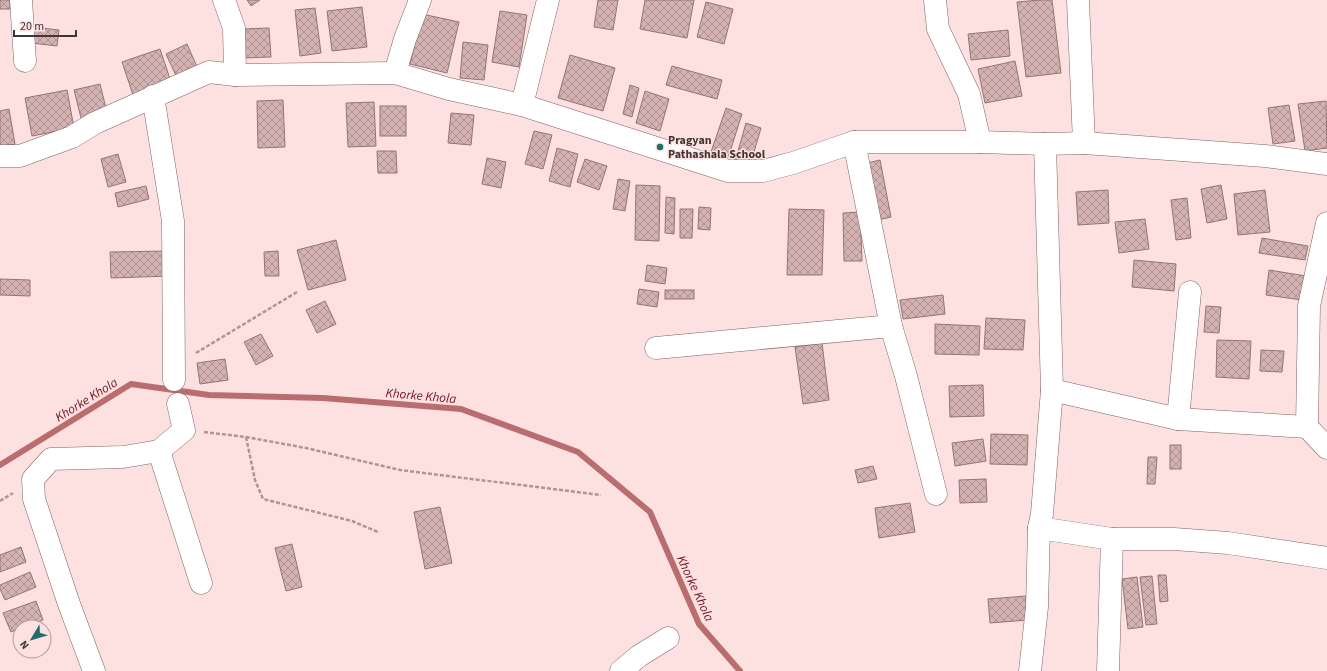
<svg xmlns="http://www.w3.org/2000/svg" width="1327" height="671" viewBox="0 0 1327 671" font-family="'Source Sans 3',sans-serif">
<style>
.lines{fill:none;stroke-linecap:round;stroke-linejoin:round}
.stream{stroke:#b96d6e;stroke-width:6}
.building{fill:url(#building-cross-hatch);stroke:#937574}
.minor-casing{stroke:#806262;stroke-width:23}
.path{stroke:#ab9695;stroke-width:2.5;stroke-dasharray:4 2;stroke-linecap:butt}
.minor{stroke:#fff;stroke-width:22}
.poi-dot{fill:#216d70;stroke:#fde1e0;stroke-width:1.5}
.labels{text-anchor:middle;stroke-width:3;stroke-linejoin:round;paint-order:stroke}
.poi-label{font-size:12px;font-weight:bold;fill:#413434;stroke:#fde1e0;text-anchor:start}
.water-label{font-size:13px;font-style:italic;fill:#721623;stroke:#fde1e0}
</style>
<defs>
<pattern id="building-cross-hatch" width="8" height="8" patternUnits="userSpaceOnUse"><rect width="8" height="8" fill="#d4b2b2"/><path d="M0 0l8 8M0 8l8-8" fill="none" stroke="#ae9292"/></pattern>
</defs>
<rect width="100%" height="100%" fill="#fde1e0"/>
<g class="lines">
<!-- stream -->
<path class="stream" d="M 0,465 L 131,384 L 209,395 L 323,398 L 461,409 L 578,452 L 650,512 L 699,624 L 740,671"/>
</g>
<!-- building -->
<g class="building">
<rect x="0" y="0" width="10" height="9"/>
<path d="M 247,0 L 260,0 L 251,6 Z"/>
<path d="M 598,0 L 618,0 L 613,30 L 594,27 Z"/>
<path d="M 645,0 L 694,0 L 687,38 L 640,29 Z"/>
<path d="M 1040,0 L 1052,0 L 1061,73 L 1026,77 L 1017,2 Z"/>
<path d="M 706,2 L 733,9 L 724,44 L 697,37 Z"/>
<path d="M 362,7 L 367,47 L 332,51 L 327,11 Z"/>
<path d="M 315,8 L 321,53 L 300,56 L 295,10 Z"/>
<path d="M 500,11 L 527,15 L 519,67 L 492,62 Z"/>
<path d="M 422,14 L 459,22 L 447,73 L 410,64 Z"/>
<path d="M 33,27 L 59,30 L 57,46 L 31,43 Z"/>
<path d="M 269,28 L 271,57 L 243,58 L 242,29 Z"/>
<path d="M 1008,30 L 1010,56 L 971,60 L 968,34 Z"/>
<path d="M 463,42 L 488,45 L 484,80 L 460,78 Z"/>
<path d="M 187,44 L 198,69 L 177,78 L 166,54 Z"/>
<path d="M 160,49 L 172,85 L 134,98 L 122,62 Z"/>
<path d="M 570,55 L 615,68 L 603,111 L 558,98 Z"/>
<path d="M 1015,61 L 1022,96 L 985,103 L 978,69 Z"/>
<path d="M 672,66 L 722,80 L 717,99 L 666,85 Z"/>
<path d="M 100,84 L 108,116 L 82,122 L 74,90 Z"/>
<path d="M 630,85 L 639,88 L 632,117 L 623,114 Z"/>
<path d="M 67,90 L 74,128 L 32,136 L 25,98 Z"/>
<path d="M 645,91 L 669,99 L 660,131 L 636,123 Z"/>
<path d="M 283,100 L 285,147 L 258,148 L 257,101 Z"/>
<path d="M 1326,101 L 1327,148 L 1305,151 L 1298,104 Z"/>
<path d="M 374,102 L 376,146 L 348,147 L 346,103 Z"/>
<path d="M 1289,105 L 1295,141 L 1273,144 L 1268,108 Z"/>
<rect x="380" y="106" width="26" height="30"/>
<path d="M 726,108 L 742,114 L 728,158 L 711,152 Z"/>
<path d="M 9,109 L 15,144 L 0,147 L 0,111 Z"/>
<path d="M 451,113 L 474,115 L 471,145 L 448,143 Z"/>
<path d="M 746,123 L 761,128 L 749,169 L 734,165 Z"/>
<path d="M 534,131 L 552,135 L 543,169 L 525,164 Z"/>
<path d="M 557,148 L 578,154 L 570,187 L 549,181 Z"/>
<path d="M 377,151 L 396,151 L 397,173 L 378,173 Z"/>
<path d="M 118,154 L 126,182 L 108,187 L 101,159 Z"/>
<path d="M 487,158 L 506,162 L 501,188 L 482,184 Z"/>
<path d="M 585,159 L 607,166 L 599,190 L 577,182 Z"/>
<path d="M 880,160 L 891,217 L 878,220 L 867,163 Z"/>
<path d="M 618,179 L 630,181 L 625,211 L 613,209 Z"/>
<path d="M 636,185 L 660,186 L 659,241 L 635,240 Z"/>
<path d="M 1221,185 L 1227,219 L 1207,223 L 1201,189 Z"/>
<path d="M 146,186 L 149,199 L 118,207 L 115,193 Z"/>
<path d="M 1108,190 L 1109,223 L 1078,225 L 1076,192 Z"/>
<path d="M 1265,190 L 1270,232 L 1238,235 L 1234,194 Z"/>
<path d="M 666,197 L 675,198 L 674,234 L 665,233 Z"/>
<path d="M 1187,198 L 1191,238 L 1176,240 L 1171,200 Z"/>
<path d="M 699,207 L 711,208 L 710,230 L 698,229 Z"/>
<path d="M 680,209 L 693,209 L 692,238 L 680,238 Z"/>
<path d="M 789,209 L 824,210 L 822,275 L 787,275 Z"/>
<path d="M 860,212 L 862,261 L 844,261 L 843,213 Z"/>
<path d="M 1145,219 L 1149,249 L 1119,253 L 1115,222 Z"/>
<path d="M 1262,238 L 1308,246 L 1305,260 L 1259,253 Z"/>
<path d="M 336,240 L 346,280 L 308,290 L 297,250 Z"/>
<path d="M 169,251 L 170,276 L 111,278 L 110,252 Z"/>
<path d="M 278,251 L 279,276 L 265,276 L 264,252 Z"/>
<path d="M 1134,260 L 1176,264 L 1174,291 L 1132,287 Z"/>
<path d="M 647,265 L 667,268 L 665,284 L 645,281 Z"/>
<path d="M 1269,270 L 1306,276 L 1302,300 L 1266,295 Z"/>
<path d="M 0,279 L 30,280 L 30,296 L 0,295 Z"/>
<path d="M 639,289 L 659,292 L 657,307 L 637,304 Z"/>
<rect x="665" y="290" width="29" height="9"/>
<path d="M 943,295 L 945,314 L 903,319 L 900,300 Z"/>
<path d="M 325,301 L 336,324 L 317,333 L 306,310 Z"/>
<path d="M 1206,306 L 1221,307 L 1219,333 L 1204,332 Z"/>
<path d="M 986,318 L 1025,320 L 1023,350 L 984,349 Z"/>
<path d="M 935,324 L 980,326 L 979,355 L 935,354 Z"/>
<path d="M 261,334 L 273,356 L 256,365 L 244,342 Z"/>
<path d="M 1217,340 L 1251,341 L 1249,379 L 1216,377 Z"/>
<path d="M 822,343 L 829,400 L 803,404 L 795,347 Z"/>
<path d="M 1261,350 L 1284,351 L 1282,372 L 1260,371 Z"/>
<path d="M 225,359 L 228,380 L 200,384 L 197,363 Z"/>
<path d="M 983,385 L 984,416 L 950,417 L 949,386 Z"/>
<path d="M 991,434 L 1028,435 L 1027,465 L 990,464 Z"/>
<path d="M 983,439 L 986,461 L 955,466 L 952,443 Z"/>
<rect x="1170" y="445" width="11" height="24"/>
<path d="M 1148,457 L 1157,457 L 1155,484 L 1147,484 Z"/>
<path d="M 873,466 L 877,479 L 858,483 L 855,470 Z"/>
<path d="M 986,479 L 987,502 L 960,503 L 959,480 Z"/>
<path d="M 910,503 L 915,532 L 879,538 L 875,508 Z"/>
<path d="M 440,507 L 452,563 L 425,569 L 414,512 Z"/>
<path d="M 292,544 L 302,587 L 286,591 L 275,548 Z"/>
<path d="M 21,547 L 26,562 L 0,572 L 0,555 Z"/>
<path d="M 30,572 L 36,587 L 5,600 L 0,589 L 0,585 Z"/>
<path d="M 1158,575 L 1166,575 L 1168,601 L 1160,602 Z"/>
<path d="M 1152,576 L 1157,624 L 1146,625 L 1140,577 Z"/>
<path d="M 1137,577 L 1143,627 L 1128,629 L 1122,579 Z"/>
<path d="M 1026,596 L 1028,620 L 990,623 L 988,599 Z"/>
<path d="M 36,601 L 43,620 L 24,627 L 20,627 L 20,628 L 11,632 L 3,613 Z"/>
</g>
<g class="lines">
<!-- minor casing -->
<g class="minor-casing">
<g id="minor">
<path d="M 21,0 L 25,61"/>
<path d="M 224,0 L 234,28 L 235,75"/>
<path d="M 935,0 L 938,29 L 969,94 L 980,142"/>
<path d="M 1078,0 L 1084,143"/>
<path d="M 395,73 L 405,39 L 420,0"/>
<path d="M 153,96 L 173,221 L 174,380"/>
<path d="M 522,105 L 548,0"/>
<path d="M 854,142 L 891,326 L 906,376 L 936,494"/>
<path d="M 0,156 L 20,156 L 72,137 L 95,123 L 209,72 L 235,75 L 395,73 L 449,89 L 522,105 L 728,171 L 763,171 L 793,163 L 854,142 L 980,142 L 1045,144 L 1084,143 L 1265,156 L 1327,164"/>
<path d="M 656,348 L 891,326"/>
<path d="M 1052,390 L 1178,419 L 1307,427 L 1309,306 L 1327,223"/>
<path d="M 1178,419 L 1190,292"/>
<path d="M 1307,427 L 1327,448"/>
<path d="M 159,451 L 201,583"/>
<path d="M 1039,528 L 1112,539 L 1174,539 L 1228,543 L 1327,558"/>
<path d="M 94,671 L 69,604 L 34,499 L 33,479 L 51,459 L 123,457 L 159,451 L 184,430 L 178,404"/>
<path d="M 621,671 L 639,656 L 668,638"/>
<path d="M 1030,671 L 1037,607 L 1039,528 L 1042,514 L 1052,390 L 1045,144"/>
<path d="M 1108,671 L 1112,539"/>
</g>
</g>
<!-- path -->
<g class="path">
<path d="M 196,353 L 297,292"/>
<path d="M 204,432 L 246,437 L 306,448 L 400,470 L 601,495"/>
<path d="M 246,437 L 255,480 L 263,499 L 352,521 L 378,532"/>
<path d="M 0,501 L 13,493"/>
</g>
<!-- minor -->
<use href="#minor" class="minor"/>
</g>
<!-- markers -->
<circle class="poi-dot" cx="660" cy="147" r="4"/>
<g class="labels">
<!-- poi labels -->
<g class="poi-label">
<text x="668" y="144">Pragyan<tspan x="668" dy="14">Pathashala School</tspan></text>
</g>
<!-- water labels -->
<g class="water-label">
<text transform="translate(421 395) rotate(5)" y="5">Khorke Khola</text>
<text transform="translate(86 399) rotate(-32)" y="5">Khorke Khola</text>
<text transform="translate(696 588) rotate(65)" y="5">Khorke Khola</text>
</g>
</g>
<!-- north arrow -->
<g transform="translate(32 639) rotate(232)"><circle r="19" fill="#fde1e0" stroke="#b29c9b"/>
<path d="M0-3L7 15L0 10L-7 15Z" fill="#216d70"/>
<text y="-6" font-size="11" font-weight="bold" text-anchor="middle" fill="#413434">N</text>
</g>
<!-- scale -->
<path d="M14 30v6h62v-6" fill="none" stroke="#413434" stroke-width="2"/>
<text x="20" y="30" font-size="12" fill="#413434" stroke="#fde1e0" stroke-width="3" paint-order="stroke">20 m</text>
</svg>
